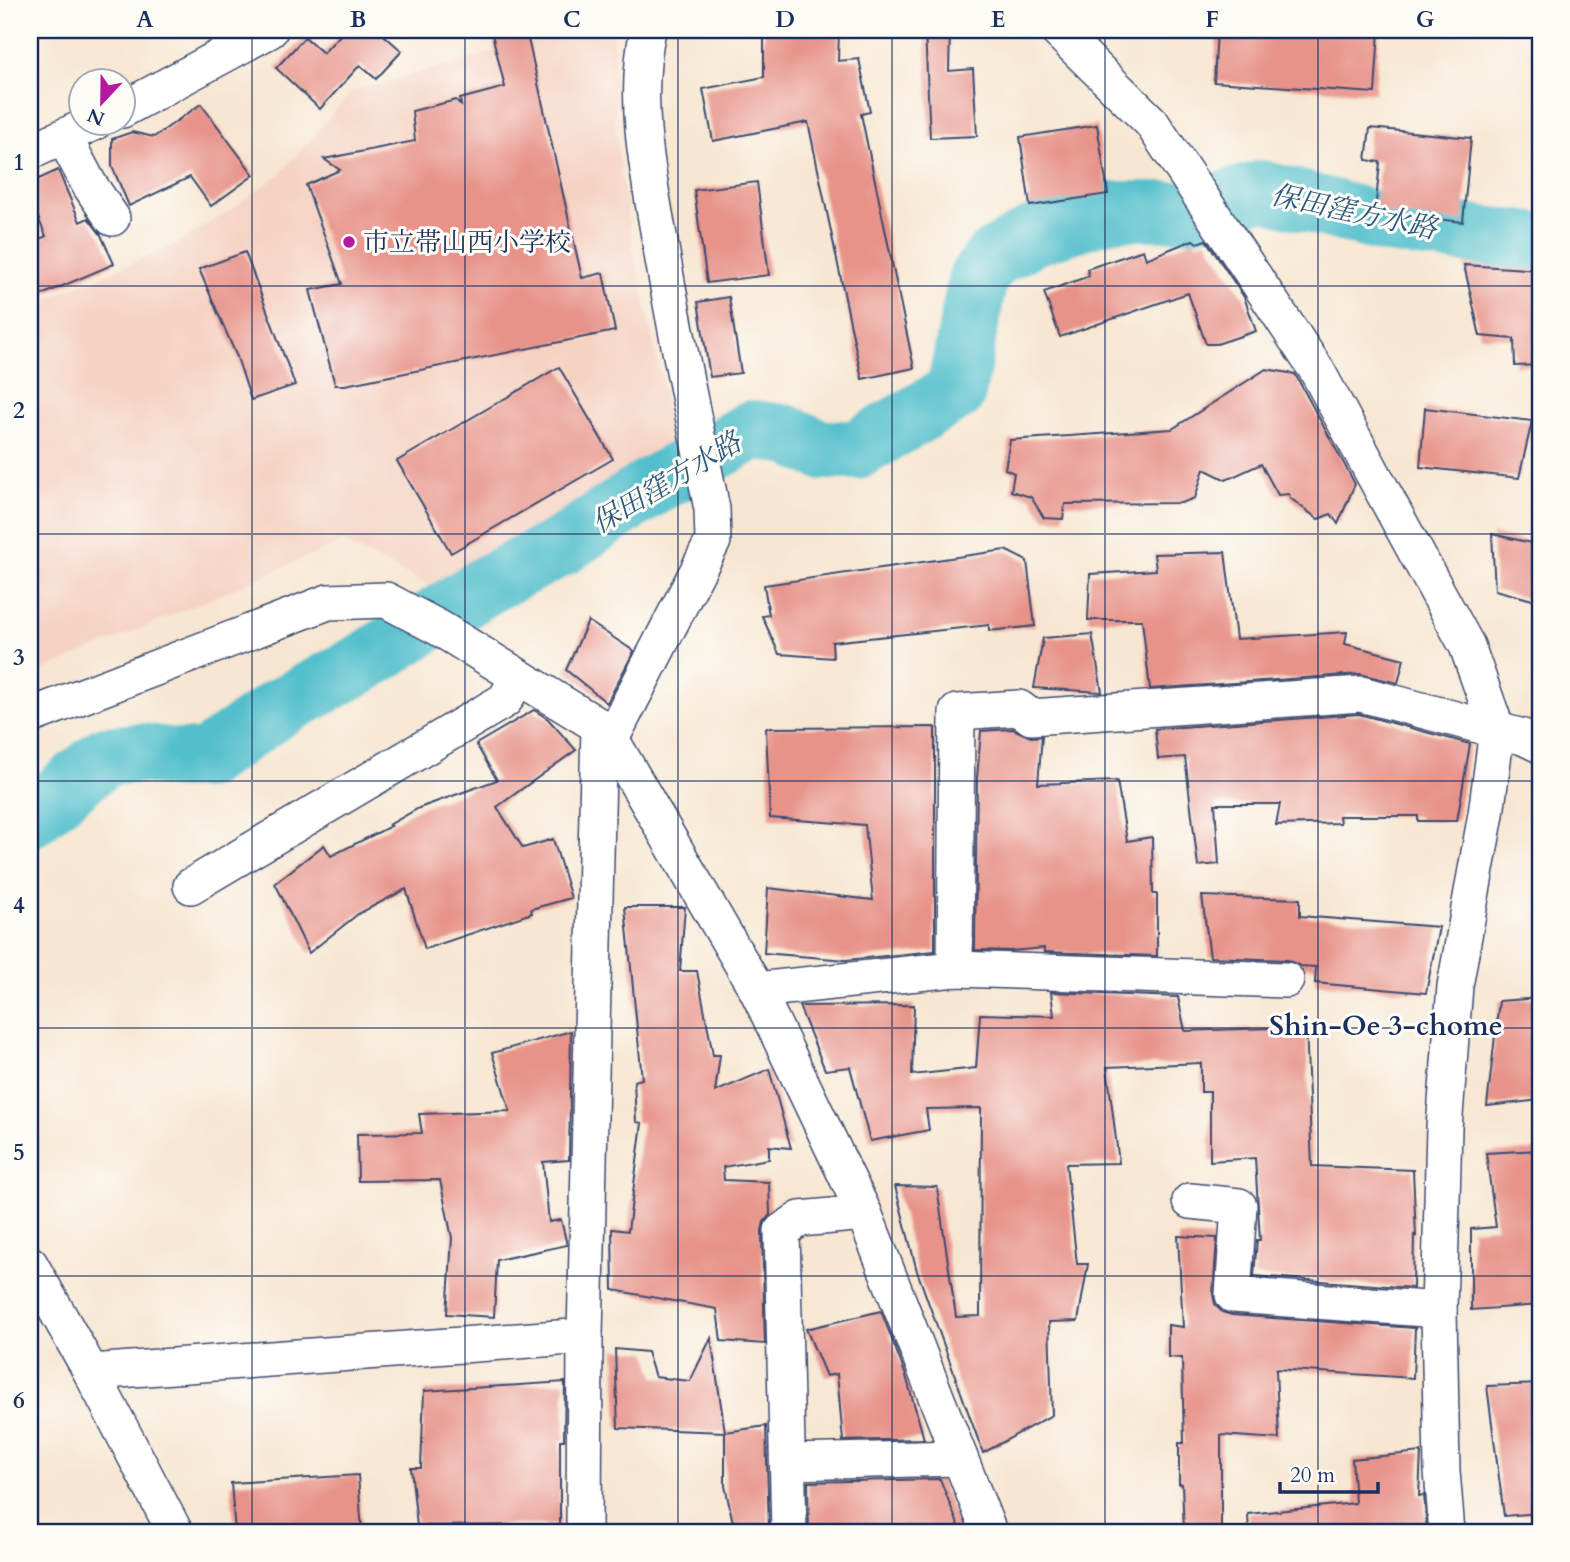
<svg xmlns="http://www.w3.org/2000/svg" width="1570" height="1562" viewBox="0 0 1570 1562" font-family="Cardo,'Noto Serif JP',serif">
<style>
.built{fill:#f5d2c2}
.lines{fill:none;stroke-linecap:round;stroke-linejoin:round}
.river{stroke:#53bfcc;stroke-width:60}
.building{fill:#e79389}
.minor-casing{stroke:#3c4a6f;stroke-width:38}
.minor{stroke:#fff;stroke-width:35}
.grid{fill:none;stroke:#1b2f5e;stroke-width:2;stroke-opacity:0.55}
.poi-dot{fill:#b5179e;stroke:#fdfcf7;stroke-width:2.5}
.labels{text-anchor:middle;stroke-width:6;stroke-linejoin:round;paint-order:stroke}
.poi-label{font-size:26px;fill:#1b2f5e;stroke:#fdfcf7;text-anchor:start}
.water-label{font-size:28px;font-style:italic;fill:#2c5a7f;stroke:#fdfcf7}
.neighbourhood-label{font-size:28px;font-weight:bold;fill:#1b2f5e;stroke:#fdfcf7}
.neatline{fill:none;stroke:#1b2f5e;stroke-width:2.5}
.grid-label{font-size:23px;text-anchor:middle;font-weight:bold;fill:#1b2f5e}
</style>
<rect width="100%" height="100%" fill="#fdfcf7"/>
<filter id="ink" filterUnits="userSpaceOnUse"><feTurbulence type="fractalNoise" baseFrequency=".0143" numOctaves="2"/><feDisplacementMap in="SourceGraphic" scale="14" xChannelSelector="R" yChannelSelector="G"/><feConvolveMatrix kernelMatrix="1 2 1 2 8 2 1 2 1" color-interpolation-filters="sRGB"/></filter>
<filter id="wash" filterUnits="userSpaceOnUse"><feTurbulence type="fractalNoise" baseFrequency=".00686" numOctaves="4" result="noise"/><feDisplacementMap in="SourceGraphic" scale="28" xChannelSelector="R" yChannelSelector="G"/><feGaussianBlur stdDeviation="1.57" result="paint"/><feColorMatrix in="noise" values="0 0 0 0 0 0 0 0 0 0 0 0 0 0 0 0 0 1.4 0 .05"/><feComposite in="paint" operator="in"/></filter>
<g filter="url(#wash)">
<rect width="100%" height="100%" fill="#f7e6d1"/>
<!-- built -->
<path class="built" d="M 573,30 L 613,30 L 616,134 L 630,233 L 675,443 L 453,597 L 342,542 L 30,676 L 30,306 L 171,247 L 226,213 L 279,175 L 351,92 Z"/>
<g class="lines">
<!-- river -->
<path class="river" d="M 30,818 L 106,756 L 143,753 L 178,759 L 205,759 L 279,708 L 363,663 L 490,583 L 562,546 L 651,487 L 752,430 L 785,434 L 822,450 L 856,450 L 956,392 L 978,278 L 993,258 L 1033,236 L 1112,211 L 1191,211 L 1262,190 L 1387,224 L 1540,243"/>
</g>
<g id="blocks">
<!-- building -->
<g class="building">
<path d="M 345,30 L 378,30 L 402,51 L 376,79 L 360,65 L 320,109 L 276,68 L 305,37 L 323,53 Z"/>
<path d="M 491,30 L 526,30 L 582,278 L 603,273 L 615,331 L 345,385 L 335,385 L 310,290 L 342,284 L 306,185 L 340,170 L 324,159 L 415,141 L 412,111 L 456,100 L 461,105 L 460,99 L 505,87 Z"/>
<path d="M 764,30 L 839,30 L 838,61 L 859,59 L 870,112 L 861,114 L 914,368 L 862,379 L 808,122 L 713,141 L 703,89 L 764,77 Z"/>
<path d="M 925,30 L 950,30 L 949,71 L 973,69 L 977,136 L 930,138 Z"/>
<path d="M 1217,30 L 1379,30 L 1375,93 L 1214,82 Z"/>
<path d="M 201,104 L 254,175 L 211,206 L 190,177 L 129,206 L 112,166 L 112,139 L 132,132 L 154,137 Z"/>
<path d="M 1097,125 L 1108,194 L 1030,206 L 1020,137 Z"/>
<path d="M 1370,128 L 1471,138 L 1463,222 L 1375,212 L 1380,162 L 1366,160 Z"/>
<path d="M 58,170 L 80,222 L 88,218 L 101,235 L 114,264 L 30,300 L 30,244 L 46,236 L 30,199 L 30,183 Z"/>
<path d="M 757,182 L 769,275 L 707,283 L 694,190 Z"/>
<path d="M 1193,240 L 1197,243 L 1206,240 L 1244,297 L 1256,331 L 1217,344 L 1206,344 L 1188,293 L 1060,337 L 1044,292 L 1089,276 L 1087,269 L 1143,250 L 1146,259 Z"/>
<path d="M 245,252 L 295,385 L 251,400 L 237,357 L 199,269 Z"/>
<path d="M 1464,265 L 1540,270 L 1540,365 L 1515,366 L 1514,339 L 1480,336 Z"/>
<path d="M 729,297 L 741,373 L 710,377 L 698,302 Z"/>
<path d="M 559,367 L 613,459 L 451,553 L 397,461 Z"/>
<path d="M 1266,369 L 1295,374 L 1355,484 L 1338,524 L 1331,514 L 1318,519 L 1290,498 L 1289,494 L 1278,495 L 1261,464 L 1226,480 L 1204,469 L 1195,498 L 1181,503 L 1065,504 L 1063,519 L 1044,518 L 1031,497 L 1011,491 L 1014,473 L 1005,469 L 1010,440 L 1172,429 Z"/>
<path d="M 1425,408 L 1532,421 L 1519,478 L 1420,467 Z"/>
<path d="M 1492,534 L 1540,545 L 1540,602 L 1495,590 Z"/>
<path d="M 1005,550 L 1027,561 L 1035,626 L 989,631 L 989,625 L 832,642 L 833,658 L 779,654 L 762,616 L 769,615 L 764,585 Z"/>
<path d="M 1225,552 L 1236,639 L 1347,632 L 1345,644 L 1404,659 L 1398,683 L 1360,674 L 1150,689 L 1142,620 L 1088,620 L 1090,574 L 1156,570 L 1154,554 Z"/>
<path d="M 588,621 L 634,651 L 607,703 L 566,670 Z"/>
<path d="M 1092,634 L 1102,692 L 1034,688 L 1043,638 Z"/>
<path d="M 534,710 L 548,719 L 576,750 L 497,807 L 523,848 L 553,839 L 571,898 L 531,909 L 532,913 L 425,949 L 406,889 L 358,914 L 309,953 L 275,883 L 324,845 L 331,856 L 391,826 L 389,825 L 419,808 L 497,780 L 476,744 Z"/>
<path d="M 1359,714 L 1470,744 L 1457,821 L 1418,821 L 1418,816 L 1339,816 L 1340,823 L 1276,825 L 1280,804 L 1215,804 L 1219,864 L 1198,866 L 1185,757 L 1158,759 L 1155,729 Z"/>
<path d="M 935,727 L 935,951 L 846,960 L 764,953 L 768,888 L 873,900 L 865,825 L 770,818 L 766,728 Z"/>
<path d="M 1013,729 L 1031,737 L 1042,736 L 1038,784 L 1117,781 L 1127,841 L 1152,837 L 1153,894 L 1157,894 L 1157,956 L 1044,952 L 1044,948 L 1010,951 L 975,950 L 977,778 L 981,731 Z"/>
<path d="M 1202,896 L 1300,899 L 1300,916 L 1439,927 L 1426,993 L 1315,983 L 1316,967 L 1300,966 L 1287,960 L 1210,957 Z"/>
<path d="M 625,907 L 685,907 L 680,971 L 697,971 L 713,1055 L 720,1055 L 715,1092 L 769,1069 L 791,1148 L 769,1146 L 769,1159 L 723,1167 L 724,1180 L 769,1182 L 770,1215 L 764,1222 L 762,1231 L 765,1344 L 721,1341 L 717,1309 L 613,1290 L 612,1229 L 628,1231 L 642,1123 L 636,1122 L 634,1081 L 642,1079 Z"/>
<path d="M 1051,992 L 1178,997 L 1185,1031 L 1306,1027 L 1312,1166 L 1413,1170 L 1416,1236 L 1414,1235 L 1413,1288 L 1254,1276 L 1257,1240 L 1260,1240 L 1255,1158 L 1210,1161 L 1210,1092 L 1201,1092 L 1201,1063 L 1107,1067 L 1119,1163 L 1066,1164 L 1077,1264 L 1088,1264 L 1078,1321 L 1049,1322 L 1052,1415 L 983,1453 L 917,1271 L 895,1186 L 937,1187 L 956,1317 L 980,1316 L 981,1108 L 926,1109 L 929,1130 L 870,1141 L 850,1067 L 825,1070 L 799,1006 L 914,1005 L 912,1075 L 976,1068 L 980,1014 L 1054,1016 Z"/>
<path d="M 1540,998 L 1540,1100 L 1487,1106 L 1499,1001 Z"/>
<path d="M 571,1031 L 569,1160 L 543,1162 L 549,1222 L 561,1220 L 567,1245 L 497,1260 L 494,1317 L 447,1314 L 452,1238 L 440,1180 L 358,1181 L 357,1134 L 422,1133 L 419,1114 L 510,1111 L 492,1053 Z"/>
<path d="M 1540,1150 L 1540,1305 L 1471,1310 L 1471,1229 L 1496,1227 L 1486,1153 Z"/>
<path d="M 1178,1236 L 1217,1238 L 1213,1294 L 1215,1304 L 1222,1312 L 1232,1315 L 1415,1328 L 1413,1378 L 1276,1369 L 1279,1439 L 1221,1435 L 1221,1532 L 1184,1532 L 1182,1484 L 1179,1484 L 1179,1443 L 1184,1443 L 1182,1358 L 1168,1357 L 1168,1325 L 1183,1327 Z"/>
<path d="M 881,1311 L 906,1376 L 924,1439 L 843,1441 L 837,1374 L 826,1376 L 806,1329 Z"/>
<path d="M 711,1338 L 725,1432 L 618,1428 L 615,1349 L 647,1352 L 655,1377 L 690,1381 Z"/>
<path d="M 565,1382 L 564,1440 L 560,1440 L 560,1525 L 417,1526 L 411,1468 L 421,1468 L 424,1391 Z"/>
<path d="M 1540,1384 L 1540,1513 L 1504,1516 L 1487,1386 Z"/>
<path d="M 766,1426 L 769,1532 L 735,1532 L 725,1486 L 725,1432 Z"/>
<path d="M 1421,1452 L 1419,1496 L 1424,1495 L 1427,1532 L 1249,1532 L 1248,1514 L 1355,1503 L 1352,1459 Z"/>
<path d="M 358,1475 L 362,1532 L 235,1532 L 231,1483 Z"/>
<path d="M 940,1479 L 961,1532 L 809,1532 L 808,1482 Z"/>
</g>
</g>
</g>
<g filter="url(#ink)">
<use href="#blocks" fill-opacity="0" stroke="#3c4a6f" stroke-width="2"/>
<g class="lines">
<!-- minor casing -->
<g class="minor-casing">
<g id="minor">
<path d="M 1057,30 L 1151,122 L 1316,369 L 1467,646 L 1497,730 L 1486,814 L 1455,986 L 1444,1128 L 1439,1310 L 1442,1471 L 1447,1532"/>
<path d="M 122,110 L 270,30"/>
<path d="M 64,137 L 89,184 L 112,218"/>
<path d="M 30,152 L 95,122"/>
<path d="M 30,716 L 328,602 L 386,600 L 439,628 L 599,726 L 611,739 L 757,990 L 864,1213 L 989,1532"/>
<path d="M 611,739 L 713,541 L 712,509 C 694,418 674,328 659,236 C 647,169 633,98 648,30"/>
<path d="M 191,886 L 505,700 L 518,677"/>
<path d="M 955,969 L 957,712 L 1019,708 L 1031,717 L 1361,694 L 1523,737 L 1540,745"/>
<path d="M 757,990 L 955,969 L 1286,980"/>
<path d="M 1190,1201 L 1239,1206 L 1233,1295 L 1439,1310"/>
<path d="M 30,1264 L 91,1372 L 175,1532"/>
<path d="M 91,1372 L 585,1336"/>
<path d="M 788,1462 L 960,1458"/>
<path d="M 584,1532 L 585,1336 L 599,726"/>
<path d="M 789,1532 L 782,1231 L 800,1219 L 864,1213"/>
</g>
</g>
<!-- minor -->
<use href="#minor" class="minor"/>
</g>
</g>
<!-- grid -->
<path class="grid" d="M 252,30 L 252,1532M 465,30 L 465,1532M 678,30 L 678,1532M 892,30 L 892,1532M 1105,30 L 1105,1532M 1318,30 L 1318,1532M 30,286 L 1540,286M 30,534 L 1540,534M 30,781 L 1540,781M 30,1028 L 1540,1028M 30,1276 L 1540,1276"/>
<!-- markers -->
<circle class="poi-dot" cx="349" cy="242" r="7"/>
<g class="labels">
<!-- poi labels -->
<g class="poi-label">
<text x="363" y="251">市立帯山西小学校</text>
</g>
<!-- water labels -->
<g class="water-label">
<text transform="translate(1354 211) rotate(12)" y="10">保田窪方水路</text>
<text transform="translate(666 482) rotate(-31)" y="10">保田窪方水路</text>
</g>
<!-- neighbourhood labels -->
<g class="neighbourhood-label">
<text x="1386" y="1035">Shin-Oe 3-chome</text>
</g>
</g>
<!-- margin -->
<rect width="1570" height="1562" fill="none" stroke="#fdfcf7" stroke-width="77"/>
<!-- north arrow -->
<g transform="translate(102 102) rotate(202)"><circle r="33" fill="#fdfcf7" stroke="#a3aaba" stroke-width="2"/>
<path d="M0-5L12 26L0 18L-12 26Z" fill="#b5179e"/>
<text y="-10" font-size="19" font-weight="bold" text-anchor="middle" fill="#1b2f5e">N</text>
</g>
<!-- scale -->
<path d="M1280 1482v10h98v-10" fill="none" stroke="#1b2f5e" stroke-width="3.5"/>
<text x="1290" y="1482" font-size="21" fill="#1b2f5e" stroke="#fdfcf7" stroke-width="5" paint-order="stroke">20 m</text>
<rect x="38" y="38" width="1494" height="1486" class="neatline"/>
<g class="grid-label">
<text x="145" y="27">A</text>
<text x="358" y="27">B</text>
<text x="572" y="27">C</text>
<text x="785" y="27">D</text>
<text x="998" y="27">E</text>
<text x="1212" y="27">F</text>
<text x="1425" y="27">G</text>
<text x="19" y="170">1</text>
<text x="19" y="418">2</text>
<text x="19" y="665">3</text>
<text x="19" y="913">4</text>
<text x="19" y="1160">5</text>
<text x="19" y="1408">6</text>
</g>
</svg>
